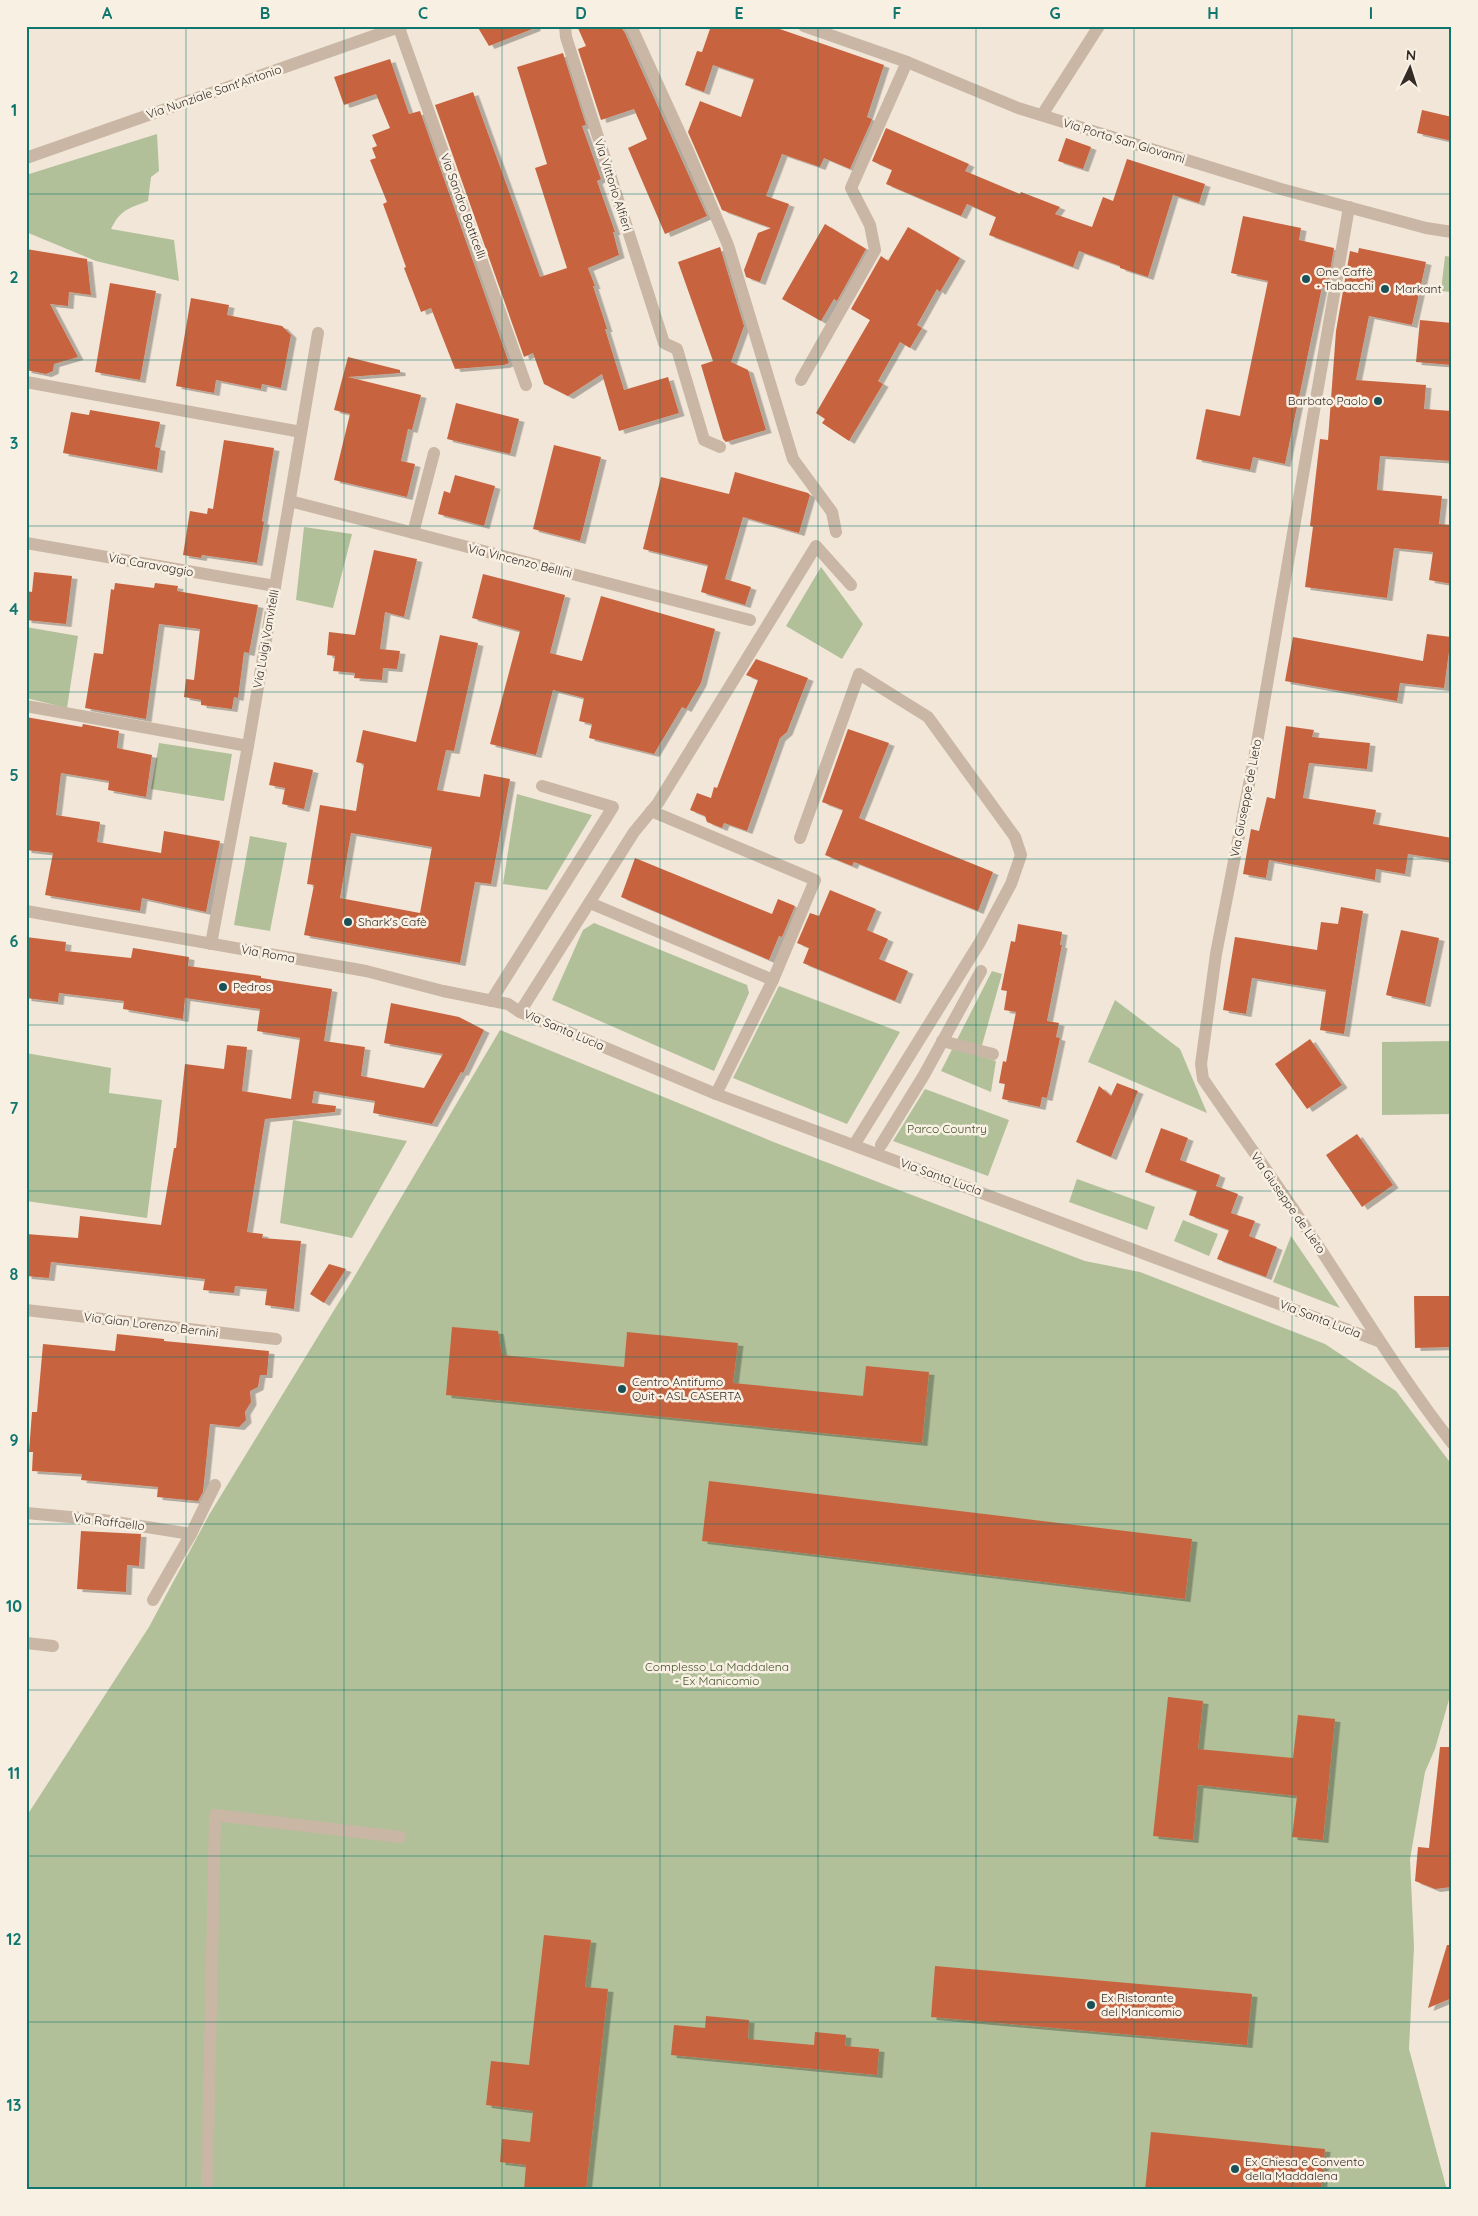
<svg xmlns="http://www.w3.org/2000/svg" width="1478" height="2216" viewBox="0 0 1478 2216" font-family="Quicksand,sans-serif">
<style>
.green{fill:#b1c098}
.building{fill:#c8643f;fill-rule:evenodd;filter:url(#shadow)}
.lines{fill:none;stroke-linecap:round;stroke-linejoin:round}
.minor{stroke:#c9b6a4;stroke-width:12}
.grid{fill:none;stroke:#0f766e;stroke-width:1;stroke-opacity:0.55}
.poi-dot{fill:#1b5156;stroke:#f9f0e4;stroke-width:2}
.labels{text-anchor:middle;stroke-width:5;stroke-linejoin:round;paint-order:stroke}
.street-label{font-size:12px;fill:#342b26;stroke:#f9f0e4}
.poi-label{font-size:12px;fill:#342b26;stroke:#f9f0e4;text-anchor:start}
.park-label{font-size:12px;fill:#425329;stroke:#f9f0e4}
.neatline{fill:none;stroke:#0f766e;stroke-width:2}
.grid-label{font-size:16px;text-anchor:middle;font-weight:bold;fill:#0f766e}
</style>
<defs>
<filter id="shadow"><feDropShadow dx="5.5" dy="3" stdDeviation="0" flood-color="#0004"/></filter>
</defs>
<rect width="100%" height="100%" fill="#f1e6d8"/>
<!-- green -->
<g class="green">
<path d="M 157,134 L 159,171 L 151,177 L 148,201 C 129,208 120,210 111,229 L 174,240 L 179,281 L 96,261 L 26,232 L 26,175 Z"/>
<path d="M 1445,256 L 1452,257 L 1452,292 L 1441,291 Z"/>
<path d="M 304,527 L 352,534 L 333,608 L 296,600 Z"/>
<path d="M 821,567 L 863,624 L 842,659 L 786,626 Z"/>
<path d="M 26,627 L 78,636 L 67,708 L 26,698 Z"/>
<path d="M 159,743 L 232,754 L 224,801 L 151,789 Z"/>
<path d="M 517,794 L 592,815 L 547,890 L 503,884 Z"/>
<path d="M 250,836 L 287,843 L 270,931 L 234,925 Z"/>
<path d="M 594,923 L 747,985 L 749,993 L 714,1071 L 552,1000 L 583,930 Z"/>
<path d="M 992,971 L 1002,974 L 979,1056 L 996,1061 L 991,1092 L 941,1071 Z"/>
<path d="M 779,986 L 900,1032 L 847,1124 L 733,1078 Z"/>
<path d="M 1115,1000 L 1180,1049 L 1207,1113 L 1088,1062 Z"/>
<path d="M 500,1030 L 776,1143 L 1085,1261 L 1140,1272 L 1325,1344 L 1396,1391 L 1452,1465 L 1452,1689 L 1435,1749 L 1425,1772 L 1410,1859 L 1414,1947 L 1409,2049 L 1447,2190 L 26,2190 L 26,1817 L 149,1627 L 209,1515 L 350,1284 Z"/>
<path d="M 1452,1041 L 1452,1114 L 1382,1115 L 1382,1042 Z"/>
<path d="M 26,1053 L 111,1068 L 109,1093 L 162,1100 L 147,1218 L 26,1201 Z"/>
<path d="M 925,1089 L 1009,1120 L 988,1176 L 893,1141 Z"/>
<path d="M 293,1120 L 407,1141 L 352,1238 L 280,1223 Z"/>
<path d="M 1077,1179 L 1155,1207 L 1147,1230 L 1069,1202 Z"/>
<path d="M 1183,1220 L 1218,1234 L 1209,1256 L 1174,1241 Z"/>
<path d="M 1291,1236 L 1340,1308 L 1273,1282 Z"/>
</g>
<!-- building -->
<g class="building">
<path d="M 477,26 L 535,26 L 535,28 L 489,46 Z"/>
<path d="M 577,26 L 620,26 L 625,33 L 707,216 L 665,234 L 628,148 L 647,139 L 634,109 L 601,120 L 578,49 L 586,46 Z"/>
<path d="M 711,26 L 771,26 L 884,65 L 867,117 L 872,119 L 871,122 L 850,169 L 824,158 L 820,167 L 782,154 L 766,196 L 789,204 L 760,282 L 746,277 L 744,270 L 758,233 L 771,228 L 722,210 L 688,132 L 700,101 L 741,117 L 754,79 L 713,65 L 704,92 L 685,85 L 697,51 L 702,52 Z"/>
<path d="M 563,53 L 586,125 L 582,126 L 601,179 L 597,181 L 615,232 L 613,232 L 619,255 L 588,268 L 595,286 L 593,286 L 607,329 L 605,329 L 624,390 L 668,377 L 679,413 L 619,431 L 602,374 L 568,396 L 544,384 L 533,353 L 524,357 L 435,105 L 473,92 L 540,277 L 567,268 L 535,168 L 547,164 L 517,67 Z"/>
<path d="M 390,59 L 409,114 L 420,111 L 509,363 L 504,365 L 455,369 L 431,308 L 421,312 L 404,268 L 406,267 L 383,204 L 387,202 L 370,160 L 376,158 L 372,148 L 377,146 L 372,135 L 390,128 L 376,94 L 344,105 L 334,77 Z"/>
<path d="M 1422,110 L 1452,117 L 1452,141 L 1417,133 Z"/>
<path d="M 886,128 L 969,164 L 965,171 L 1020,194 L 1021,192 L 1060,207 L 1055,214 L 1092,227 L 1103,197 L 1113,201 L 1127,159 L 1205,184 L 1199,203 L 1173,195 L 1148,277 L 1120,268 L 1120,266 L 1079,251 L 1073,267 L 989,235 L 996,217 L 967,204 L 961,216 L 886,184 L 892,170 L 872,161 Z"/>
<path d="M 1066,138 L 1091,147 L 1083,169 L 1058,161 Z"/>
<path d="M 1243,216 L 1301,228 L 1299,240 L 1334,248 L 1327,288 L 1322,287 L 1285,464 L 1253,457 L 1250,470 L 1196,459 L 1206,409 L 1240,416 L 1268,281 L 1231,273 Z"/>
<path d="M 825,224 L 866,249 L 837,301 L 834,299 L 821,321 L 782,299 Z"/>
<path d="M 908,227 L 960,258 L 940,292 L 937,289 L 917,325 L 922,328 L 910,348 L 900,342 L 878,381 L 883,384 L 849,441 L 822,423 L 825,419 L 816,413 L 870,320 L 851,309 L 881,256 L 888,261 Z"/>
<path d="M 720,247 L 744,326 L 731,362 L 748,370 L 766,430 L 726,442 L 723,439 L 701,365 L 713,361 L 678,262 Z"/>
<path d="M 1359,248 L 1426,262 L 1412,325 L 1369,316 L 1356,380 L 1426,385 L 1424,409 L 1452,411 L 1452,461 L 1380,456 L 1377,490 L 1442,496 L 1439,524 L 1452,525 L 1452,584 L 1429,580 L 1433,552 L 1394,548 L 1387,598 L 1305,587 L 1313,527 L 1310,526 L 1320,439 L 1328,440 L 1336,331 L 1350,251 L 1358,253 Z"/>
<path d="M 26,249 L 87,259 L 91,295 L 69,292 L 68,306 L 50,304 L 78,357 L 54,364 L 53,371 L 46,374 L 26,370 Z"/>
<path d="M 110,283 L 156,291 L 140,380 L 95,372 Z"/>
<path d="M 191,298 L 229,305 L 227,315 L 282,326 L 291,335 L 281,388 L 262,384 L 261,389 L 216,380 L 214,393 L 176,386 Z"/>
<path d="M 1420,320 L 1452,323 L 1452,365 L 1416,362 Z"/>
<path d="M 348,357 L 400,370 L 400,373 L 348,377 L 421,395 L 412,430 L 408,429 L 401,461 L 415,464 L 407,497 L 334,480 L 350,414 L 334,410 Z"/>
<path d="M 456,403 L 519,419 L 510,454 L 447,439 Z"/>
<path d="M 90,410 L 160,422 L 155,447 L 160,448 L 157,470 L 63,453 L 71,412 L 89,415 Z"/>
<path d="M 224,440 L 274,448 L 262,521 L 264,522 L 257,563 L 202,555 L 201,558 L 183,555 L 190,511 L 207,514 L 208,508 L 213,509 Z"/>
<path d="M 554,445 L 601,457 L 580,541 L 533,529 Z"/>
<path d="M 735,472 L 808,493 L 810,495 L 799,533 L 743,517 L 725,579 L 751,587 L 745,605 L 701,592 L 708,565 L 643,549 L 661,477 L 729,494 Z"/>
<path d="M 455,475 L 495,486 L 484,526 L 438,514 L 444,491 L 450,493 Z"/>
<path d="M 374,550 L 417,559 L 404,617 L 385,612 L 380,649 L 400,651 L 397,669 L 383,668 L 382,680 L 354,678 L 355,673 L 333,671 L 335,656 L 327,655 L 329,632 L 355,635 Z"/>
<path d="M 34,572 L 72,576 L 66,624 L 26,620 L 26,591 L 32,592 Z"/>
<path d="M 483,574 L 565,595 L 550,653 L 582,661 L 601,596 L 715,629 L 701,683 L 686,709 L 682,707 L 654,754 L 589,738 L 592,724 L 579,721 L 584,698 L 553,690 L 536,755 L 490,744 L 520,631 L 472,618 Z"/>
<path d="M 115,583 L 154,588 L 155,583 L 178,586 L 177,591 L 258,605 L 249,653 L 244,652 L 238,698 L 234,697 L 232,709 L 201,705 L 201,700 L 184,697 L 186,679 L 194,680 L 200,629 L 159,624 L 146,719 L 85,708 L 94,653 L 103,654 L 111,589 L 114,590 Z"/>
<path d="M 1427,634 L 1451,637 L 1444,688 L 1400,683 L 1397,701 L 1285,681 L 1293,637 L 1423,661 Z"/>
<path d="M 440,635 L 478,643 L 454,751 L 446,750 L 437,790 L 480,797 L 484,774 L 510,779 L 491,884 L 475,882 L 460,963 L 304,935 L 314,885 L 307,884 L 320,805 L 356,811 L 364,764 L 356,762 L 363,730 L 416,742 ZM 351,833 L 432,847 L 420,913 L 340,898 Z"/>
<path d="M 756,659 L 808,678 L 787,732 L 780,738 L 747,831 L 724,823 L 722,828 L 707,822 L 705,816 L 690,810 L 697,793 L 711,798 L 714,787 L 717,788 L 758,680 L 746,675 Z"/>
<path d="M 26,717 L 82,727 L 83,724 L 119,731 L 117,748 L 152,755 L 146,797 L 108,790 L 109,781 L 61,773 L 56,815 L 100,822 L 97,842 L 161,853 L 164,831 L 220,841 L 206,912 L 142,898 L 140,911 L 45,895 L 53,853 L 26,850 Z"/>
<path d="M 1286,726 L 1314,730 L 1312,737 L 1370,743 L 1367,769 L 1309,763 L 1303,798 L 1376,810 L 1373,824 L 1452,838 L 1452,861 L 1408,854 L 1405,874 L 1376,869 L 1375,880 L 1269,860 L 1266,878 L 1243,874 L 1251,829 L 1259,831 L 1267,797 L 1275,799 Z"/>
<path d="M 848,729 L 889,743 L 859,818 L 993,872 L 978,911 L 854,862 L 852,866 L 825,855 L 843,810 L 822,802 Z"/>
<path d="M 274,762 L 313,770 L 304,809 L 282,804 L 285,788 L 269,785 Z"/>
<path d="M 635,858 L 772,914 L 778,899 L 795,906 L 782,937 L 779,936 L 769,960 L 621,897 Z"/>
<path d="M 830,890 L 876,909 L 867,930 L 888,939 L 879,959 L 908,971 L 895,1001 L 803,963 L 809,948 L 797,943 L 810,913 L 819,916 Z"/>
<path d="M 1341,907 L 1363,911 L 1344,1034 L 1320,1030 L 1326,990 L 1252,978 L 1246,1014 L 1223,1010 L 1235,937 L 1317,950 L 1321,922 L 1338,924 Z"/>
<path d="M 1018,924 L 1062,932 L 1060,945 L 1062,945 L 1047,1021 L 1059,1023 L 1056,1037 L 1060,1038 L 1047,1098 L 1042,1097 L 1040,1107 L 1002,1099 L 1005,1084 L 999,1083 L 1003,1061 L 1006,1062 L 1016,1012 L 1004,1010 L 1007,991 L 1001,990 L 1011,941 L 1015,942 Z"/>
<path d="M 1401,930 L 1439,938 L 1425,1004 L 1386,995 Z"/>
<path d="M 26,937 L 66,942 L 65,951 L 131,958 L 133,948 L 189,957 L 188,966 L 261,976 L 261,978 L 332,989 L 324,1041 L 365,1047 L 361,1076 L 424,1088 L 443,1054 L 384,1043 L 391,1003 L 459,1017 L 484,1030 L 463,1073 L 461,1072 L 432,1124 L 373,1113 L 375,1101 L 314,1091 L 312,1103 L 336,1106 L 335,1112 L 265,1119 L 247,1232 L 263,1234 L 262,1238 L 301,1241 L 294,1309 L 265,1305 L 267,1289 L 235,1286 L 234,1293 L 203,1290 L 205,1279 L 51,1262 L 49,1278 L 26,1276 L 26,1234 L 78,1238 L 80,1216 L 161,1225 L 174,1148 L 176,1148 L 185,1064 L 224,1069 L 227,1045 L 247,1047 L 242,1091 L 291,1099 L 300,1038 L 257,1031 L 260,1009 L 185,998 L 183,1019 L 123,1009 L 124,1001 L 59,993 L 58,1002 L 26,998 Z"/>
<path d="M 1310,1039 L 1342,1085 L 1307,1109 L 1275,1064 Z"/>
<path d="M 1117,1083 L 1138,1091 L 1111,1157 L 1076,1142 L 1099,1086 L 1111,1096 Z"/>
<path d="M 1161,1128 L 1188,1138 L 1180,1160 L 1220,1175 L 1216,1186 L 1238,1194 L 1231,1213 L 1255,1221 L 1249,1236 L 1277,1247 L 1266,1277 L 1217,1259 L 1229,1230 L 1189,1215 L 1197,1191 L 1145,1172 Z"/>
<path d="M 1357,1134 L 1393,1185 L 1362,1207 L 1326,1155 Z"/>
<path d="M 329,1264 L 346,1269 L 324,1303 L 310,1294 Z"/>
<path d="M 1414,1296 L 1452,1296 L 1452,1347 L 1415,1348 Z"/>
<path d="M 452,1327 L 498,1331 L 502,1355 L 624,1367 L 627,1332 L 738,1343 L 733,1383 L 863,1396 L 866,1366 L 929,1372 L 922,1443 L 446,1395 Z"/>
<path d="M 117,1334 L 164,1339 L 164,1341 L 269,1351 L 267,1375 L 260,1375 L 258,1387 L 250,1391 L 251,1402 L 245,1412 L 246,1420 L 239,1427 L 210,1424 L 203,1492 L 198,1501 L 157,1497 L 158,1487 L 81,1480 L 82,1474 L 32,1471 L 33,1452 L 29,1452 L 32,1412 L 37,1412 L 43,1344 L 115,1351 Z"/>
<path d="M 709,1481 L 1192,1539 L 1185,1599 L 702,1541 Z"/>
<path d="M 81,1531 L 141,1534 L 139,1566 L 127,1565 L 126,1592 L 77,1589 Z"/>
<path d="M 1168,1697 L 1203,1701 L 1198,1749 L 1293,1758 L 1298,1715 L 1335,1719 L 1323,1840 L 1292,1837 L 1297,1796 L 1198,1785 L 1193,1840 L 1153,1836 Z"/>
<path d="M 1440,1747 L 1452,1747 L 1452,1887 L 1435,1889 L 1415,1881 L 1418,1847 L 1429,1848 Z"/>
<path d="M 544,1935 L 591,1940 L 585,1987 L 608,1989 L 586,2190 L 524,2190 L 526,2165 L 500,2162 L 502,2139 L 530,2142 L 533,2111 L 486,2105 L 491,2061 L 529,2065 Z"/>
<path d="M 1447,1945 L 1452,1945 L 1452,1998 L 1428,2008 Z"/>
<path d="M 935,1966 L 1252,1994 L 1247,2045 L 931,2017 Z"/>
<path d="M 706,2016 L 749,2020 L 748,2039 L 814,2045 L 815,2032 L 846,2035 L 845,2046 L 879,2049 L 877,2075 L 671,2055 L 674,2025 L 705,2028 Z"/>
<path d="M 1151,2132 L 1325,2149 L 1321,2190 L 1145,2190 Z"/>
</g>
<g class="lines">
<!-- minor -->
<g class="minor">
<path d="M 565,26 L 566,37 L 664,343 L 677,349 L 704,440 L 720,447"/>
<path d="M 631,26 L 689,153 L 728,245 L 793,459 L 832,512 L 836,532"/>
<path d="M 804,26 L 907,62 L 1018,108 L 1281,189 L 1426,228 L 1452,232"/>
<path d="M 399,28 L 526,385"/>
<path d="M 1042,115 L 1099,26"/>
<path d="M 26,158 L 402,26"/>
<path d="M 1349,207 L 1257,743 L 1216,954 L 1201,1064 L 1203,1079 C 1246,1142 1291,1203 1332,1267 C 1371,1327 1408,1387 1452,1443"/>
<path d="M 801,380 L 875,250 L 870,225 L 851,188 L 907,62"/>
<path d="M 26,382 L 301,432"/>
<path d="M 290,501 L 750,620"/>
<path d="M 413,533 L 434,453"/>
<path d="M 26,543 L 275,586"/>
<path d="M 26,706 L 248,746"/>
<path d="M 651,811 L 815,880 L 773,980 L 716,1094"/>
<path d="M 800,838 L 859,674 L 928,717 L 1015,837 L 1021,855 L 1011,884 L 980,942 L 854,1145"/>
<path d="M 590,903 L 773,980"/>
<path d="M 26,911 L 366,971 L 443,991 L 508,1004 L 520,1012 L 716,1094 L 1378,1341"/>
<path d="M 211,944 L 248,746 L 318,333"/>
<path d="M 491,1001 L 613,807 L 542,786"/>
<path d="M 520,1012 L 634,832 L 658,803 L 816,546 L 851,585"/>
<path d="M 942,1041 L 993,1054"/>
<path d="M 881,1145 L 924,1075 L 981,971"/>
<path d="M 26,1310 L 276,1339"/>
<path d="M 26,1513 L 103,1520 L 191,1534"/>
<path d="M 153,1600 L 191,1534 L 215,1485"/>
<path d="M 26,1643 L 53,1646"/>
<path d="M 207,2190 L 215,1815 L 400,1837"/>
</g>
</g>
<!-- grid -->
<path class="grid" d="M 186,26 L 186,2190M 344,26 L 344,2190M 502,26 L 502,2190M 660,26 L 660,2190M 818,26 L 818,2190M 976,26 L 976,2190M 1134,26 L 1134,2190M 1292,26 L 1292,2190M 26,194 L 1452,194M 26,360 L 1452,360M 26,526 L 1452,526M 26,692 L 1452,692M 26,859 L 1452,859M 26,1025 L 1452,1025M 26,1191 L 1452,1191M 26,1357 L 1452,1357M 26,1524 L 1452,1524M 26,1690 L 1452,1690M 26,1856 L 1452,1856M 26,2022 L 1452,2022"/>
<!-- markers -->
<g class="poi-dot">
<circle cx="1306" cy="279" r="5"/>
<circle cx="1385" cy="289" r="5"/>
<circle cx="1378" cy="401" r="5"/>
<circle cx="348" cy="922" r="5"/>
<circle cx="223" cy="987" r="5"/>
<circle cx="622" cy="1389" r="5"/>
<circle cx="1091" cy="2005" r="5"/>
<circle cx="1235" cy="2169" r="5"/>
</g>
<g class="labels">
<!-- street labels -->
<g class="street-label">
<text transform="translate(214 92) rotate(-19)" y="4">Via Nunziale Sant'Antonio</text>
<text transform="translate(1124 141) rotate(17)" y="4">Via Porta San Giovanni</text>
<text transform="translate(613 185) rotate(72)" y="4">Via Vittorio Alfieri</text>
<text transform="translate(463 206) rotate(70)" y="4">Via Sandro Botticelli</text>
<text transform="translate(520 561) rotate(14)" y="4">Via Vincenzo Bellini</text>
<text transform="translate(151 565) rotate(10)" y="4">Via Caravaggio</text>
<text transform="translate(266 639) rotate(-80)" y="4">Via Luigi Vanvitelli</text>
<text transform="translate(1246 798) rotate(-79)" y="4">Via Giuseppe de Lieto</text>
<text transform="translate(268 954) rotate(10)" y="4">Via Roma</text>
<text transform="translate(564 1030) rotate(23)" y="4">Via Santa Lucia</text>
<text transform="translate(941 1177) rotate(20)" y="4">Via Santa Lucia</text>
<text transform="translate(1288 1203) rotate(55)" y="4">Via Giuseppe de Lieto</text>
<text transform="translate(1320 1319) rotate(21)" y="4">Via Santa Lucia</text>
<text transform="translate(151 1325) rotate(7)" y="4">Via Gian Lorenzo Bernini</text>
<text transform="translate(109 1522) rotate(7)" y="4">Via Raffaello</text>
</g>
<!-- poi labels -->
<g class="poi-label">
<text x="1316" y="276">One Caffè<tspan x="1316" dy="14">- Tabacchi</tspan></text>
<text x="1395" y="293">Markant</text>
<text x="1368" y="405" text-anchor="end">Barbato Paolo</text>
<text x="358" y="926">Shark's Cafè</text>
<text x="233" y="991">Pedros</text>
<text x="632" y="1386">Centro Antifumo<tspan x="632" dy="14">Quit - ASL CASERTA</tspan></text>
<text x="1101" y="2002">Ex Ristorante<tspan x="1101" dy="14">del Manicomio</tspan></text>
<text x="1245" y="2166">Ex Chiesa e Convento<tspan x="1245" dy="14">della Maddalena</tspan></text>
</g>
<!-- park labels -->
<g class="park-label">
<text x="947" y="1133">Parco Country</text>
<text x="717" y="1671">Complesso La Maddalena<tspan x="717" dy="14">- Ex Manicomio</tspan></text>
</g>
</g>
<!-- border -->
<rect width="1478" height="2216" fill="none" stroke="#f9f0e4" stroke-width="55"/>
<!-- north arrow -->
<g transform="translate(1410 68) rotate(4)" stroke="#f9f0e4" stroke-width="4" paint-order="stroke">
<path d="M0-4L9 19L0 12L-9 19Z" fill="#342b26"/>
<text y="-8" font-size="14" font-weight="bold" text-anchor="middle" fill="#342b26">N</text>
</g>
<rect x="28" y="28" width="1422" height="2160" class="neatline"/>
<g class="grid-label">
<text x="107" y="19">A</text>
<text x="265" y="19">B</text>
<text x="423" y="19">C</text>
<text x="581" y="19">D</text>
<text x="739" y="19">E</text>
<text x="897" y="19">F</text>
<text x="1055" y="19">G</text>
<text x="1213" y="19">H</text>
<text x="1371" y="19">I</text>
<text x="14" y="116">1</text>
<text x="14" y="283">2</text>
<text x="14" y="449">3</text>
<text x="14" y="615">4</text>
<text x="14" y="781">5</text>
<text x="14" y="947">6</text>
<text x="14" y="1114">7</text>
<text x="14" y="1280">8</text>
<text x="14" y="1446">9</text>
<text x="14" y="1612">10</text>
<text x="14" y="1779">11</text>
<text x="14" y="1945">12</text>
<text x="14" y="2111">13</text>
</g>
</svg>
